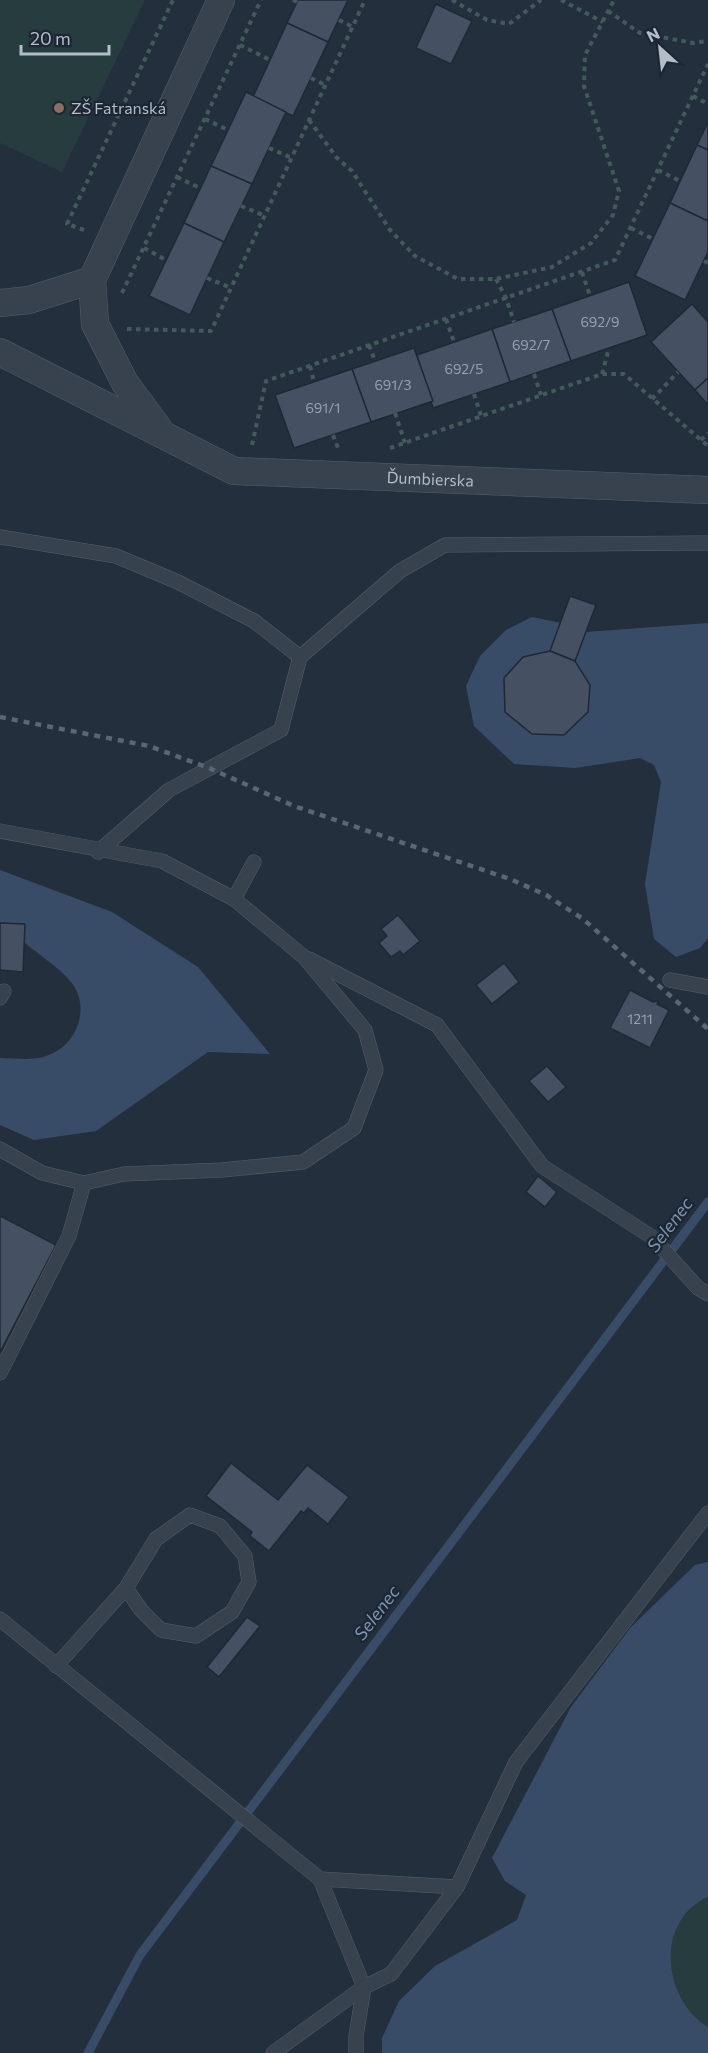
<svg xmlns="http://www.w3.org/2000/svg" width="708" height="2053" viewBox="0 0 708 2053" font-family="Commissioner,sans-serif">
<style>
.green{fill:#263c3f}
.water{fill:#394c67}
.lines{fill:none;stroke-linecap:round;stroke-linejoin:round}
.stream{stroke:#394c67;stroke-width:9}
.building{fill:#455162;stroke:#1f2835;stroke-width:1.5}
.lane-casing{stroke:#565f6c;stroke-width:15}
.street-casing{stroke:#565f6c;stroke-width:28}
.path{stroke:#44595c;stroke-width:4;stroke-dasharray:4.5 4.5;stroke-linecap:butt}
.lane{stroke:#38414e;stroke-width:14}
.street{stroke:#38414e;stroke-width:27}
.rail{stroke:#5a6575;stroke-width:4.5;stroke-dasharray:6 6;stroke-linecap:butt}
.education-dot{fill:#8d6e63;stroke:#1d2633;stroke-width:2}
.labels{text-anchor:middle;stroke-width:4.5;stroke-linejoin:round;paint-order:stroke}
.number-label{font-size:14px;fill:#98a1af}
.poi-label{font-size:16px;fill:#b4bcc9;stroke:#1d2633;text-anchor:start}
.street-label{font-size:16px;fill:#b4bcc9;stroke:#1d2633}
.water-label{font-size:18px;font-style:italic;fill:#7c92b1;stroke:#1d2633}
</style>
<rect width="100%" height="100%" fill="#242f3e"/>
<!-- green -->
<g class="green">
<path d="M 0,0 L 145,0 L 62,172 L 0,143 Z"/>
<path d="M 708,1897 L 708,2027 C 663,2000 654,1921 708,1897 Z"/>
</g>
<!-- water -->
<g class="water">
<path d="M 532,617 L 561,623 L 550,651 L 523,657 L 504,677 L 505,712 L 532,734 L 564,735 L 588,712 L 590,685 L 575,661 L 586,632 L 708,623 L 708,938 L 700,948 L 676,957 L 654,939 L 645,884 L 661,782 L 654,765 L 640,758 L 575,768 L 514,764 L 474,726 L 466,686 L 480,656 L 506,630 Z"/>
<path d="M 0,870 L 112,912 L 198,967 L 270,1054 L 208,1052 L 96,1131 L 34,1140 L 0,1125 L 0,1058 C 14,1058 33,1061 46,1056 C 76,1047 92,1008 71,982 C 59,967 39,955 25,943 L 25,924 L 0,923 Z"/>
<path d="M 708,1562 L 708,1897 C 654,1921 663,2000 708,2027 L 708,2053 L 382,2053 L 382,2038 L 399,2001 L 435,1966 L 517,1920 L 526,1895 L 505,1881 L 492,1858 L 571,1707 L 630,1628 L 695,1565 Z"/>
</g>
<g class="lines">
<!-- stream -->
<path class="stream" d="M 88,2053 L 140,1955 L 708,1202"/>
</g>
<!-- building -->
<g class="building">
<path d="M 298,0 L 348,0 L 328,42 L 287,23 Z"/>
<path d="M 436,4 L 472,21 L 451,64 L 416,48 Z"/>
<path d="M 287,23 L 328,42 L 293,116 L 253,97 Z"/>
<path d="M 246,92 L 286,112 L 252,184 L 211,166 Z"/>
<path d="M 708,122 L 708,150 L 697,145 Z"/>
<path d="M 697,145 L 708,150 L 708,221 L 670,203 Z"/>
<path d="M 211,166 L 252,184 L 224,242 L 184,223 Z"/>
<path d="M 670,203 L 708,221 L 708,252 L 685,300 L 635,276 Z"/>
<path d="M 184,223 L 224,242 L 190,315 L 149,296 Z"/>
<path d="M 629,282 L 647,335 L 571,361 L 552,309 Z"/>
<path d="M 692,304 L 708,322 L 708,378 L 695,390 L 651,342 Z"/>
<path d="M 552,309 L 571,361 L 510,382 L 492,329 Z"/>
<path d="M 492,329 L 510,382 L 433,408 L 417,355 Z"/>
<path d="M 414,348 L 433,401 L 371,422 L 352,369 Z"/>
<path d="M 352,369 L 371,422 L 294,448 L 275,395 Z"/>
<path d="M 708,378 L 708,405 L 695,390 Z"/>
<path d="M 570,596 L 596,605 L 575,661 L 550,651 Z"/>
<path d="M 550,651 L 575,661 L 590,685 L 588,712 L 564,735 L 532,734 L 505,712 L 504,678 L 523,657 Z"/>
<path d="M 398,915 L 420,941 L 403,955 L 400,951 L 391,957 L 379,943 L 387,936 L 381,929 Z"/>
<path d="M 0,923 L 25,924 L 23,972 L 0,970 Z"/>
<path d="M 504,963 L 519,982 L 492,1004 L 476,985 Z"/>
<path d="M 630,990 L 653,1002 L 658,1001 L 657,1004 L 669,1010 L 650,1048 L 610,1028 Z"/>
<path d="M 547,1066 L 566,1087 L 548,1102 L 529,1081 Z"/>
<path d="M 538,1176 L 557,1192 L 545,1207 L 526,1192 Z"/>
<path d="M 0,1216 L 56,1245 L 0,1352 Z"/>
<path d="M 231,1463 L 278,1500 L 307,1465 L 349,1497 L 328,1524 L 308,1508 L 304,1513 L 301,1511 L 269,1551 L 250,1536 L 252,1532 L 206,1496 Z"/>
<path d="M 247,1617 L 260,1626 L 219,1677 L 207,1667 Z"/>
</g>
<g class="lines">
<!-- lane casing -->
<g class="lane-casing">
<g id="lane">
<path d="M 0,537 L 116,556 L 178,582 L 254,621 L 300,657"/>
<path d="M 0,831 L 162,861 L 234,899 L 304,957 L 365,1030 L 376,1070 L 354,1128 L 303,1162 L 222,1170 L 124,1174 L 84,1183 L 42,1173 L 0,1149"/>
<path d="M 98,852 L 169,790 L 281,730 L 300,657 L 400,571 L 445,545 L 708,543"/>
<path d="M 234,899 L 254,862"/>
<path d="M 309,959 L 437,1025 L 542,1166 L 652,1237 L 698,1288 L 708,1294"/>
<path d="M 670,980 L 708,987"/>
<path d="M 0,998 L 4,991"/>
<path d="M 0,1373 L 69,1236 L 84,1183"/>
<path d="M 0,1619 L 320,1879 L 457,1887"/>
<path d="M 56,1666 L 126,1588 L 156,1539 L 190,1515 L 220,1526 L 245,1556 L 249,1582 L 232,1612 L 196,1636 L 161,1630 L 141,1610 L 126,1588"/>
<path d="M 320,1879 L 364,1987 L 356,2036 L 356,2053"/>
<path d="M 273,2053 L 364,1987 L 391,1974 L 457,1887 L 516,1762 L 708,1513"/>
</g>
</g>
<!-- street casing -->
<g class="street-casing">
<g id="street">
<path d="M 0,303 L 29,300 L 92,280"/>
<path id="s1" d="M 0,352 L 234,471 L 708,490"/>
<path d="M 159,429 L 125,383 L 95,324 L 92,280 L 221,0"/>
</g>
</g>
<!-- path -->
<g class="path">
<path d="M 293,0 L 297,2"/>
<path d="M 452,0 L 487,20 L 509,24 L 541,0"/>
<path d="M 561,0 L 603,22"/>
<path d="M 608,11 L 640,33 L 693,43 L 708,41"/>
<path d="M 339,20 L 353,27"/>
<path d="M 240,45 L 270,60"/>
<path d="M 311,78 L 325,85"/>
<path d="M 693,96 L 708,104"/>
<path d="M 205,119 L 228,130"/>
<path d="M 309,120 L 337,158 L 352,171 L 390,230 L 415,256 L 458,279 L 496,279 L 552,267 L 591,243 L 613,215 L 619,191 L 584,86 L 585,55 L 614,0"/>
<path d="M 269,148 L 292,158"/>
<path d="M 658,170 L 680,181"/>
<path d="M 177,177 L 200,188"/>
<path d="M 241,206 L 265,216"/>
<path d="M 631,228 L 653,239"/>
<path d="M 84,230 L 67,224 L 173,0"/>
<path d="M 144,248 L 166,260"/>
<path d="M 704,261 L 708,263"/>
<path d="M 582,272 L 590,296"/>
<path d="M 207,278 L 231,288"/>
<path d="M 496,279 L 506,298 L 514,322"/>
<path d="M 122,293 L 261,0"/>
<path d="M 446,319 L 454,342"/>
<path d="M 127,329 L 211,331 L 365,0"/>
<path d="M 369,345 L 375,361"/>
<path d="M 310,366 L 314,382"/>
<path d="M 534,374 L 541,395"/>
<path d="M 602,374 L 609,348"/>
<path d="M 474,394 L 481,416"/>
<path d="M 652,399 L 678,372"/>
<path d="M 395,413 L 405,443"/>
<path d="M 333,435 L 338,448"/>
<path d="M 701,440 L 708,433"/>
<path d="M 252,445 L 266,381 L 615,260 L 708,64"/>
<path d="M 390,448 L 602,374 L 624,374 L 708,446"/>
</g>
<!-- lane -->
<use href="#lane" class="lane"/>
<!-- street -->
<use href="#street" class="street"/>
<!-- rail -->
<path class="rail" d="M 0,717 L 149,746 L 209,768 L 294,806 L 510,879 L 546,895 L 583,919 L 708,1029"/>
</g>
<!-- markers -->
<circle class="education-dot" cx="59" cy="108" r="6"/>
<g class="labels">
<!-- number labels -->
<g class="number-label">
<text x="600" y="327">692/9</text>
<text x="531" y="350">692/7</text>
<text x="464" y="374">692/5</text>
<text x="393" y="390">691/3</text>
<text x="323" y="413">691/1</text>
<text x="640" y="1024">1211</text>
</g>
<!-- poi labels -->
<g class="poi-label">
<text x="71" y="114">ZŠ Fatranská</text>
</g>
<!-- street labels -->
<g class="street-label">
<text dy="6" stroke="none"><textPath href="#s1" startOffset="459">Ďumbierska</textPath></text>
</g>
<!-- water labels -->
<g class="water-label">
<text transform="translate(670 1225) rotate(-53)" y="6">Selenec</text>
<text transform="translate(377 1613) rotate(-53)" y="6">Selenec</text>
</g>
</g>
<!-- north arrow -->
<g transform="translate(660 48) rotate(333)" stroke="#1d2633" stroke-width="4.5" paint-order="stroke">
<path d="M0-4.5L10 22L0 15L-10 22Z" fill="#b4bcc9"/>
<text y="-9" font-size="16" font-weight="bold" text-anchor="middle" fill="#b4bcc9">N</text>
</g>
<!-- scale -->
<path d="M21 45v9h88v-9" fill="none" stroke="#b4bcc9" stroke-width="3"/>
<text x="30" y="45" font-size="18" fill="#b4bcc9" stroke="#1d2633" stroke-width="4.5" paint-order="stroke">20 m</text>
</svg>
